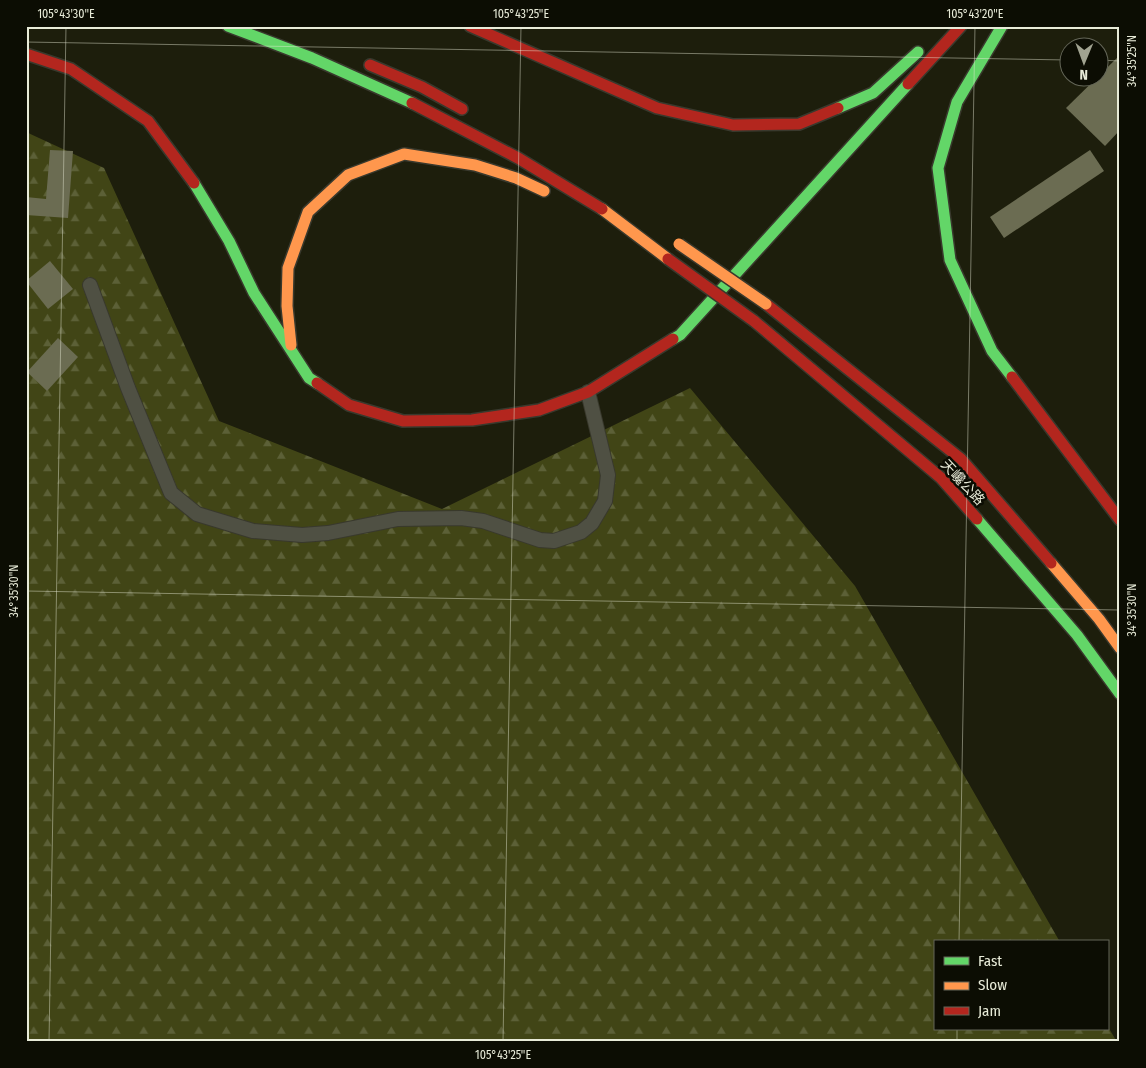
<svg xmlns="http://www.w3.org/2000/svg" width="1146" height="1068" viewBox="0 0 1146 1068" font-family="'Fira Sans Condensed','Noto Sans SC',sans-serif">
<style>
.forest{fill:url(#forest-firs)}
.building{fill:#6b6c52}
.lines{fill:none;stroke-linecap:round;stroke-linejoin:round}
.lane-casing{stroke:#39392d;stroke-width:16}
.fast-casing{stroke:#39392d;stroke-width:14}
.slow-casing{stroke:#39392d;stroke-width:14}
.jam-casing{stroke:#39392d;stroke-width:14}
.lane{stroke:#4f5043;stroke-width:14}
.fast{stroke:#63d668;stroke-width:11}
.slow{stroke:#ff974d;stroke-width:11}
.jam{stroke:#b3261e;stroke-width:11}
.slow-bridge-casing{stroke:#39392d;stroke-width:14;stroke-linecap:butt}
.jam-bridge-casing{stroke:#39392d;stroke-width:14;stroke-linecap:butt}
.slow-bridge{stroke:#ff974d;stroke-width:11}
.jam-bridge{stroke:#b3261e;stroke-width:11}
.ticks{fill:none;stroke:#e8ebd8;stroke-width:1;stroke-opacity:0.45}
.labels{text-anchor:middle;stroke-width:5;stroke-linejoin:round;paint-order:stroke}
.street-label{font-size:14px;fill:#e8ebd8;stroke:#0c0d03}
.neatline{fill:none;stroke:#e8ebd8;stroke-width:2}
.ticks-label{font-size:12px;text-anchor:middle;fill:#e8ebd8}
</style>
<defs>
<pattern id="forest-firs" width="22" height="20" patternUnits="userSpaceOnUse" patternTransform="scale(1.25)"><rect width="22" height="20" fill="#414516"/><path d="M5 1l3.5 6h-7zM16 11l3.5 6h-7z" fill="#5c6037"/></pattern>
</defs>
<rect width="100%" height="100%" fill="#1d1e0c"/>
<!-- forest -->
<path class="forest" d="M 26,132 L 104,168 L 219,421 L 442,509 L 690,388 L 855,586 L 1060,942 L 935,942 L 935,1029 L 1107,1029 L 1107,1025 L 1117,1042 L 26,1042 Z"/>
<!-- building -->
<g class="building">
<path d="M 1120,55 L 1120,130 L 1105,146 L 1066,108 Z"/>
<path d="M 50,150 L 73,151 L 68,218 L 26,215 L 26,197 L 46,199 Z"/>
<path d="M 1090,150 L 1104,171 L 1004,238 L 990,217 Z"/>
<path d="M 50,261 L 73,289 L 48,309 L 26,281 Z"/>
<path d="M 58,338 L 78,357 L 47,391 L 27,372 Z"/>
</g>
<g class="lines">
<!-- lane casing -->
<g class="lane-casing">
<path id="lane" d="M 90,285 L 128,388 L 171,493 L 197,514 L 253,531 L 302,535 L 328,533 L 398,519 L 461,518 L 483,521 L 540,540 L 554,541 L 581,532 L 592,523 L 605,501 L 608,475 L 588,392"/>
</g>
<!-- fast casing -->
<g class="fast-casing">
<g id="fast">
<path d="M 228,26 L 312,58 L 412,103"/>
<path d="M 1002,26 L 957,102 L 938,168 L 950,260 L 992,351 L 1012,377"/>
<path d="M 838,108 L 873,93 L 918,52"/>
<path d="M 194,183 L 229,241 L 254,293 L 309,378 L 317,383"/>
<path d="M 673,339 L 680,335 L 908,84"/>
<path d="M 977,519 L 1077,635 L 1120,694"/>
</g>
</g>
<!-- slow casing -->
<g class="slow-casing">
<g id="slow">
<path d="M 602,209 L 668,259"/>
<path d="M 291,345 L 287,306 L 288,268 L 308,212 L 348,175 L 404,154 L 475,165 L 516,178 L 544,191"/>
<path d="M 1051,563 L 1099,619 L 1120,648"/>
</g>
</g>
<!-- jam casing -->
<g class="jam-casing">
<g id="jam">
<path d="M 470,26 L 657,108 L 733,125 L 799,124 L 838,108"/>
<path d="M 26,54 L 71,69 L 148,121 L 194,183"/>
<path d="M 370,65 L 422,87 L 462,109"/>
<path d="M 908,84 L 961,26"/>
<path d="M 412,103 L 518,158 L 602,209"/>
<path d="M 766,304 L 961,459 L 1051,563"/>
<path d="M 754,321 L 941,478 L 977,519"/>
<path d="M 1012,377 L 1120,520"/>
<path d="M 317,383 L 349,405 L 403,421 L 472,420 L 539,410 L 588,392 L 673,339"/>
</g>
</g>
<!-- lane -->
<use href="#lane" class="lane"/>
<!-- fast -->
<use href="#fast" class="fast"/>
<!-- slow -->
<use href="#slow" class="slow"/>
<!-- jam -->
<use href="#jam" class="jam"/>
<!-- slow-bridge casing -->
<g class="slow-bridge-casing">
<path id="slow-bridge" d="M 679,244 L 766,304"/>
</g>
<!-- jam-bridge casing -->
<g class="jam-bridge-casing">
<path id="jam-bridge" d="M 668,259 L 754,321"/>
</g>
<!-- slow-bridge -->
<use href="#slow-bridge" class="slow-bridge"/>
<!-- jam-bridge -->
<use href="#jam-bridge" class="jam-bridge"/>
</g>
<!-- ticks -->
<path class="ticks" d="M 26,42 L 1068,60M 1098,60 L 1120,61M 26,591 L 1120,610M 959,942 L 975,26M 49,1042 L 66,26M 503,1042 L 521,26M 957,1042 L 957,1029"/>
<g class="labels">
<!-- street labels -->
<g class="street-label">
<text transform="translate(963 482) rotate(47)" y="5">天巉公路</text>
</g>
</g>
<!-- border -->
<rect width="1146" height="1068" fill="none" stroke="#0c0d03" stroke-width="55"/>
<!-- legend -->
<rect x="934" y="940" width="175" height="90" fill="#0c0d03" stroke="#646658"/>
<rect x="944" y="957" width="25" height="8" fill="#63d668" stroke="#646658"/>
<text x="978" y="966" font-size="15" fill="#e8ebd8">Fast</text>
<rect x="944" y="982" width="25" height="8" fill="#ff974d" stroke="#646658"/>
<text x="978" y="990" font-size="15" fill="#e8ebd8">Slow</text>
<rect x="944" y="1007" width="25" height="8" fill="#b3261e" stroke="#646658"/>
<text x="978" y="1016" font-size="15" fill="#e8ebd8">Jam</text>
<!-- north arrow -->
<g transform="translate(1084 62) rotate(181)"><circle r="24" fill="#0c0d03" stroke="#646658"/>
<path d="M0-4L9 19L0 12L-9 19Z" fill="#a1a391"/>
<text y="-8" font-size="14" font-weight="bold" text-anchor="middle" fill="#e8ebd8">N</text>
</g>
<rect x="28" y="28" width="1090" height="1012" class="neatline"/>
<g class="ticks-label">
<text x="66" y="18">105°43'30"E</text>
<text x="521" y="18">105°43'25"E</text>
<text x="975" y="18">105°43'20"E</text>
<text transform="translate(1132 61) rotate(-90)" y="4">34°35'25"N</text>
<text transform="translate(14 591) rotate(-90)" y="4">34°35'30"N</text>
<text transform="translate(1132 610) rotate(-90)" y="4">34°35'30"N</text>
<text x="503" y="1059">105°43'25"E</text>
</g>
</svg>
